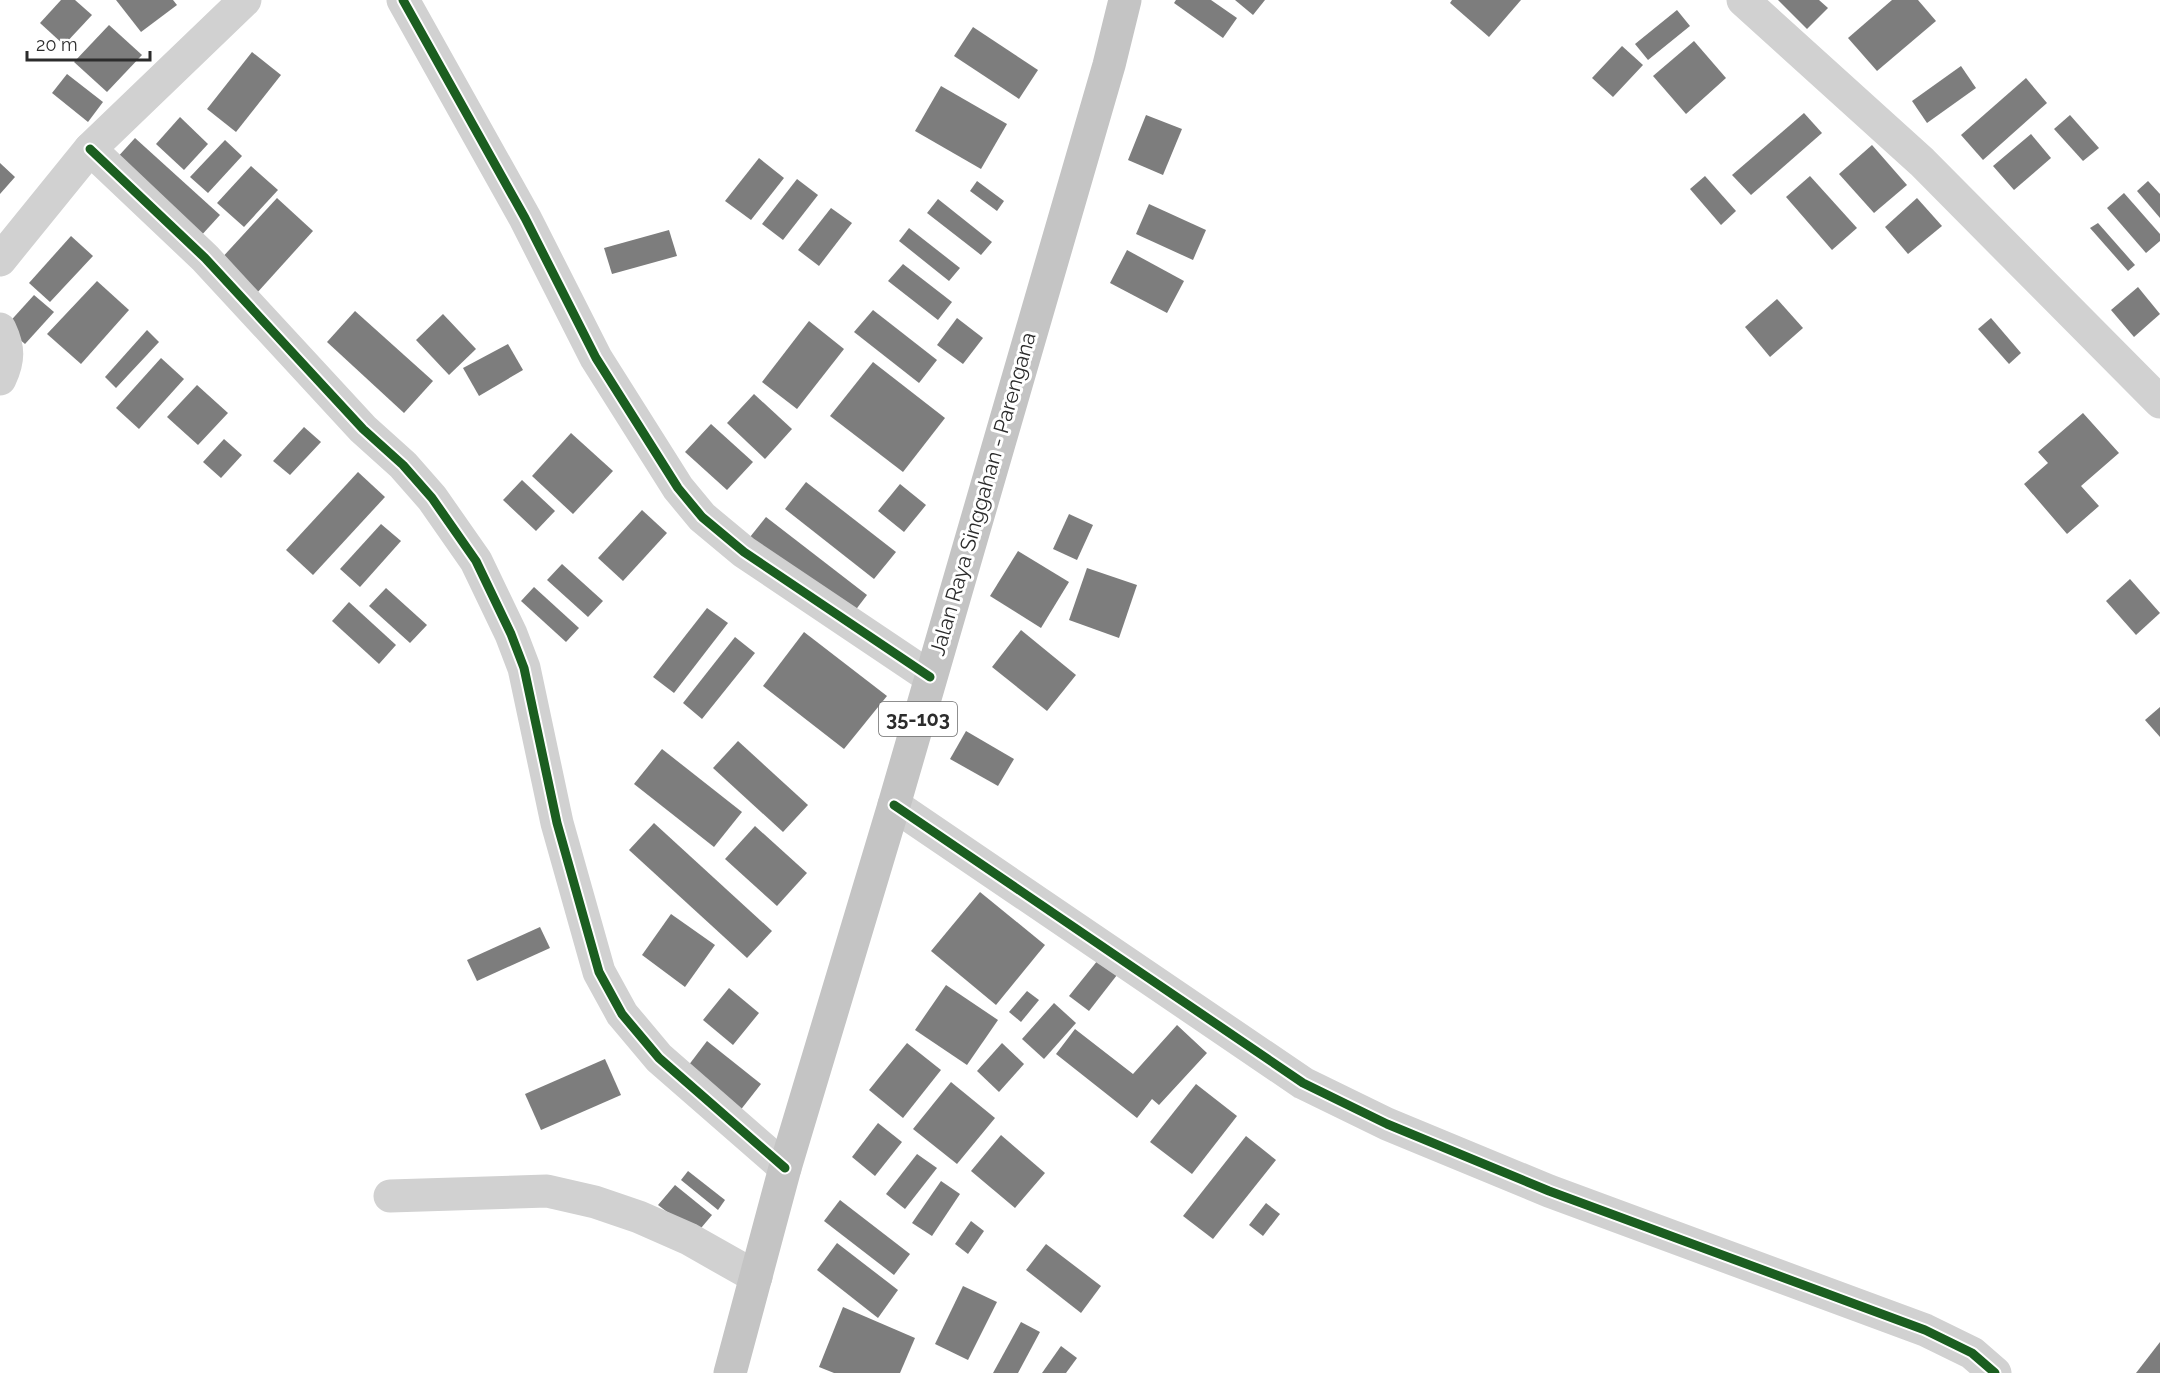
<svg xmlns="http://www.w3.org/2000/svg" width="2160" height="1373" viewBox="0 0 2160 1373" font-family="Raleway,sans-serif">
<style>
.building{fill:#7d7d7d}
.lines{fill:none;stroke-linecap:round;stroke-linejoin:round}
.street{stroke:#d1d1d1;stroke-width:33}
.primary{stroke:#c4c4c4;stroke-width:33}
.cycleway-casing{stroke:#fff;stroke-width:13}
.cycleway{stroke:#1b5e20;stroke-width:9}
.labels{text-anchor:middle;stroke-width:6;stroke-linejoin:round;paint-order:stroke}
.shield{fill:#fff;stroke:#6b6b6b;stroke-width:1.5}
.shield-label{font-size:20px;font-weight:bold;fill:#2c2c2c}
.street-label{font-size:21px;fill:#2c2c2c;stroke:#fff}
</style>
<rect width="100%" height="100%" fill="#fff"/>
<!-- building -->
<g class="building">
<path d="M 61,0 L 75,0 L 92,15 L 64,45 L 40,23 Z"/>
<path d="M 116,0 L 173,0 L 177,5 L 141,32 Z"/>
<path d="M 1176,0 L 1211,0 L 1237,18 L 1223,38 L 1174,3 Z"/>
<path d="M 1235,0 L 1265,0 L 1253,15 Z"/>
<path d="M 1452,0 L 1521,0 L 1489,37 L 1450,3 Z"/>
<path d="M 1778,0 L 1819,0 L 1828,8 L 1807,29 Z"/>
<path d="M 1892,0 L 1918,0 L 1936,21 L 1877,71 L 1848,38 Z"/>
<path d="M 1677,10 L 1690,26 L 1648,60 L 1635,44 Z"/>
<path d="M 109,25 L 142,55 L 107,92 L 74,62 Z"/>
<path d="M 973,27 L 1038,70 L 1019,99 L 954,56 Z"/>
<path d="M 1694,41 L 1726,78 L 1686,114 L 1653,76 Z"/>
<path d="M 1622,46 L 1643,65 L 1613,97 L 1592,78 Z"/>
<path d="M 252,52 L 281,75 L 236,132 L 207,109 Z"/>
<path d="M 1961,66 L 1976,88 L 1927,123 L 1912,101 Z"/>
<path d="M 67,74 L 103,102 L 88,122 L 52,93 Z"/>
<path d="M 2026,78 L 2047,103 L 1983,160 L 1961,135 Z"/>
<path d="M 941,86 L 1007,124 L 981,169 L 915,131 Z"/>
<path d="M 1804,113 L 1822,133 L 1751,195 L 1732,175 Z"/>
<path d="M 1146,115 L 1182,129 L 1163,175 L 1128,160 Z"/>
<path d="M 2070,115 L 2099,148 L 2083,161 L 2054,129 Z"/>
<path d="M 180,117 L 208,144 L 184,170 L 156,144 Z"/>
<path d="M 2031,134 L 2051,158 L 2014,190 L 1993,166 Z"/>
<path d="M 135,138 L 220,215 L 199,238 L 115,160 Z"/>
<path d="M 225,140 L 242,156 L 208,193 L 190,177 Z"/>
<path d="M 1872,145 L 1907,185 L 1874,213 L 1839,174 Z"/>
<path d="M 759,158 L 784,178 L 751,220 L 725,201 Z"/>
<path d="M 0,163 L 15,177 L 0,194 Z"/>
<path d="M 251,166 L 278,190 L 244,227 L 217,203 Z"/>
<path d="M 1705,176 L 1736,211 L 1721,225 L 1690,189 Z"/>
<path d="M 1810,176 L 1857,228 L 1832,250 L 1786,197 Z"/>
<path d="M 797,179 L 818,195 L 783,240 L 762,224 Z"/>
<path d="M 977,181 L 1004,201 L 997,211 L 970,191 Z"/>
<path d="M 2148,181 L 2160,194 L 2160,218 L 2137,191 Z"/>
<path d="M 2124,193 L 2160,234 L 2160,241 L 2146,253 L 2107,208 Z"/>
<path d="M 277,198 L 313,231 L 256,294 L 219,261 Z"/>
<path d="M 1917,198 L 1942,226 L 1908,254 L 1885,227 Z"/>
<path d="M 938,199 L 992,242 L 981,255 L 927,213 Z"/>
<path d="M 1149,204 L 1206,230 L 1193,260 L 1136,234 Z"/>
<path d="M 831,208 L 852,223 L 819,266 L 798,250 Z"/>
<path d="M 2098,223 L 2135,265 L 2128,271 L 2090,228 Z"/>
<path d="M 909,228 L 960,268 L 949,281 L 899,241 Z"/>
<path d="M 669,230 L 677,256 L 612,274 L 604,248 Z"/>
<path d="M 71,236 L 93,256 L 50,302 L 29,283 Z"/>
<path d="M 1127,250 L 1184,281 L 1167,313 L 1110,283 Z"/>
<path d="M 903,264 L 952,302 L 938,320 L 888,281 Z"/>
<path d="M 97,281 L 129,310 L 81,364 L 47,334 Z"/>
<path d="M 2138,287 L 2160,314 L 2134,337 L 2111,310 Z"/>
<path d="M 34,295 L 54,312 L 25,344 L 5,327 Z"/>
<path d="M 1777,299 L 1803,328 L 1770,357 L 1745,327 Z"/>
<path d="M 873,310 L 937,360 L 919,383 L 854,332 Z"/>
<path d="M 355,311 L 433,381 L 404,413 L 327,342 Z"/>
<path d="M 443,314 L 476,349 L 449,375 L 416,340 Z"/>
<path d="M 957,318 L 983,338 L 963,364 L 937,345 Z"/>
<path d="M 1991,318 L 2021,353 L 2009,364 L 1978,329 Z"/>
<path d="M 809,321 L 844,349 L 797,409 L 762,382 Z"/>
<path d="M 147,330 L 159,342 L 116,388 L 105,377 Z"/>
<path d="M 508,344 L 523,370 L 479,396 L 463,368 Z"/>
<path d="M 161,358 L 184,379 L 139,429 L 116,408 Z"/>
<path d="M 873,362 L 945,418 L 903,472 L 830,416 Z"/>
<path d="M 197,385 L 228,413 L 198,445 L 167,417 Z"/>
<path d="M 754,394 L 792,429 L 765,459 L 727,423 Z"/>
<path d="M 2083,413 L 2119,453 L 2081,486 L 2099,506 L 2067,534 L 2024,484 L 2048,463 L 2038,452 Z"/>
<path d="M 711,424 L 753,462 L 727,490 L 685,452 Z"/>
<path d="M 304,427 L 321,442 L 290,475 L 273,461 Z"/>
<path d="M 571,433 L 613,471 L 573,514 L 532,476 Z"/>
<path d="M 224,439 L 242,455 L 221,478 L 203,462 Z"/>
<path d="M 358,472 L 385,497 L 313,575 L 286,550 Z"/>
<path d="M 522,480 L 555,511 L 536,531 L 503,500 Z"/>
<path d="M 806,482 L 896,552 L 874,579 L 785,509 Z"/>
<path d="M 900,484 L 926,505 L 904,532 L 878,511 Z"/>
<path d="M 642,510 L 667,533 L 623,581 L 598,558 Z"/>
<path d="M 1069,514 L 1093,525 L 1077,560 L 1053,549 Z"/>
<path d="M 766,517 L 867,595 L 851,616 L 750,537 Z"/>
<path d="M 381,524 L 401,541 L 360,587 L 340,569 Z"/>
<path d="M 1018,551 L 1069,582 L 1041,628 L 990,596 Z"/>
<path d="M 562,564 L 603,601 L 588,617 L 547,580 Z"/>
<path d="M 1087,568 L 1137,585 L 1119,638 L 1069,620 Z"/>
<path d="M 2130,579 L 2160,613 L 2136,635 L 2106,601 Z"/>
<path d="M 534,587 L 579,628 L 566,642 L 521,601 Z"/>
<path d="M 386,588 L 427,625 L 410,643 L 369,606 Z"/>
<path d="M 349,602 L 396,645 L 379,664 L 332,621 Z"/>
<path d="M 707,608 L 728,623 L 674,693 L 653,677 Z"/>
<path d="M 1021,630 L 1076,675 L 1047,711 L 992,667 Z"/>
<path d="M 804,632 L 887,696 L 844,749 L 763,686 Z"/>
<path d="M 735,637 L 755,653 L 702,719 L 683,703 Z"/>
<path d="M 2160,707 L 2160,737 L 2145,720 Z"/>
<path d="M 966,731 L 1014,759 L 998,786 L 950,759 Z"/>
<path d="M 738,741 L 808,805 L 783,832 L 713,768 Z"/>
<path d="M 662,749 L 742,812 L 714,847 L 634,784 Z"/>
<path d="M 654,823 L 772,931 L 747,958 L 629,850 Z"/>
<path d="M 755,826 L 807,873 L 777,906 L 725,859 Z"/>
<path d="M 980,892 L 1045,945 L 996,1005 L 931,951 Z"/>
<path d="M 671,914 L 715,945 L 685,987 L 642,955 Z"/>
<path d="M 540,927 L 550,948 L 477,981 L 467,960 Z"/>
<path d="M 1098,960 L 1117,975 L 1089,1011 L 1069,996 Z"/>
<path d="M 946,985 L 998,1020 L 967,1065 L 915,1030 Z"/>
<path d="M 729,988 L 759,1013 L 733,1045 L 703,1020 Z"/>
<path d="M 1027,991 L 1039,1000 L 1021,1022 L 1009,1012 Z"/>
<path d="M 1054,1003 L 1076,1023 L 1044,1059 L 1022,1039 Z"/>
<path d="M 1177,1025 L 1207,1053 L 1159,1105 L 1152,1099 L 1137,1118 L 1056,1054 L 1075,1029 L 1133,1074 Z"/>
<path d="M 707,1041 L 761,1084 L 739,1112 L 685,1070 Z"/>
<path d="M 907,1043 L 941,1070 L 903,1118 L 869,1090 Z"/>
<path d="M 1002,1043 L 1024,1064 L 999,1092 L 977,1071 Z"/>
<path d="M 605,1059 L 621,1095 L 541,1130 L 525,1094 Z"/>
<path d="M 951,1082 L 995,1118 L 957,1164 L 913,1129 Z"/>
<path d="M 1196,1084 L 1237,1116 L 1192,1174 L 1150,1142 Z"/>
<path d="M 878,1123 L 902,1142 L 875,1176 L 852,1157 Z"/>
<path d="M 1001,1135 L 1045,1173 L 1015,1208 L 971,1171 Z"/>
<path d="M 1246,1136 L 1276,1160 L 1213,1239 L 1183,1216 Z"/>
<path d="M 917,1154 L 937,1168 L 905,1209 L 886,1194 Z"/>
<path d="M 688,1171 L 725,1200 L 718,1210 L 681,1180 Z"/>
<path d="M 941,1181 L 960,1194 L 932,1236 L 912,1223 Z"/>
<path d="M 675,1185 L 712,1215 L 696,1234 L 658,1205 Z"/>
<path d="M 840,1200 L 910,1254 L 894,1275 L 824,1221 Z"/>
<path d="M 1266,1203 L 1280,1214 L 1263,1236 L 1249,1225 Z"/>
<path d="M 971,1221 L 984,1231 L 968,1254 L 955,1244 Z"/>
<path d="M 837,1243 L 898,1290 L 878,1318 L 817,1270 Z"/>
<path d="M 1046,1244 L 1101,1286 L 1081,1313 L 1026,1270 Z"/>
<path d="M 963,1286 L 997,1302 L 968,1360 L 935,1344 Z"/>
<path d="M 843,1307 L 915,1338 L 900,1373 L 834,1373 L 819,1367 Z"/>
<path d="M 1021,1322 L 1040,1332 L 1018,1373 L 993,1373 Z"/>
<path d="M 2160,1342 L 2160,1373 L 2136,1373 Z"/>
<path d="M 1061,1346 L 1077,1358 L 1066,1373 L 1042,1373 Z"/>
</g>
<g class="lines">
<!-- street -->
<g class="street">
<path d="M 403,0 L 525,218 L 596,358 L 678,488 L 702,517 L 744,552 L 930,677"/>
<path d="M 1743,0 L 1922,162 L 2160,402"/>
<path d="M 90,149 L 205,258 L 363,429 L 403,465 L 432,498 L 476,561 L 511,634 L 524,668 L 557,823 L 599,972 L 622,1014 L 659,1058 L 785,1168"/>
<path d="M 0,260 L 90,149 L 245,0"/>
<path d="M 0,329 C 9,348 9,360 0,379"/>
<path d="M 894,805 L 1303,1083 L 1387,1124 L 1549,1191 L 1925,1330 L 1972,1353 L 1995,1373"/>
<path d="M 390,1196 L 547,1191 L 595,1202 L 639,1217 L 689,1239 L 756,1277"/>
</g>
<!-- primary -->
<path class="primary" d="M 730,1373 L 785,1168 L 894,805 L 1109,65 L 1125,0"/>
<!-- cycleway casing -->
<g class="cycleway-casing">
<g id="cycleway">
<path d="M 403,0 L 525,218 L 596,358 L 678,488 L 702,517 L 744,552 L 930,677"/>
<path d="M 90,149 L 205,258 L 363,429 L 403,465 L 432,498 L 476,561 L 511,634 L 524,668 L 557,823 L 599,972 L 622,1014 L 659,1058 L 785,1168"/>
<path d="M 894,805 L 1303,1083 L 1387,1124 L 1549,1191 L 1925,1330 L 1972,1353 L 1995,1373"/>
</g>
</g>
<!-- cycleway -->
<use href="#cycleway" class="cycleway"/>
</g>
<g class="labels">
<!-- shield labels -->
<rect class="shield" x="879" y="702" width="78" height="34" rx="4.5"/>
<g class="shield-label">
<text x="918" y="726">35-103</text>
</g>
<!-- street labels -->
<g class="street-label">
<text transform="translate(983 494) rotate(-74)" y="7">Jalan Raya Singgahan - Parengana</text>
</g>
</g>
<!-- scale -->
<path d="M27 51v9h123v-9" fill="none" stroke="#2c2c2c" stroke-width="3"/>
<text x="36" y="51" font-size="18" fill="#2c2c2c" stroke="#ffffff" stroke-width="4.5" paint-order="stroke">20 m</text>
</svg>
